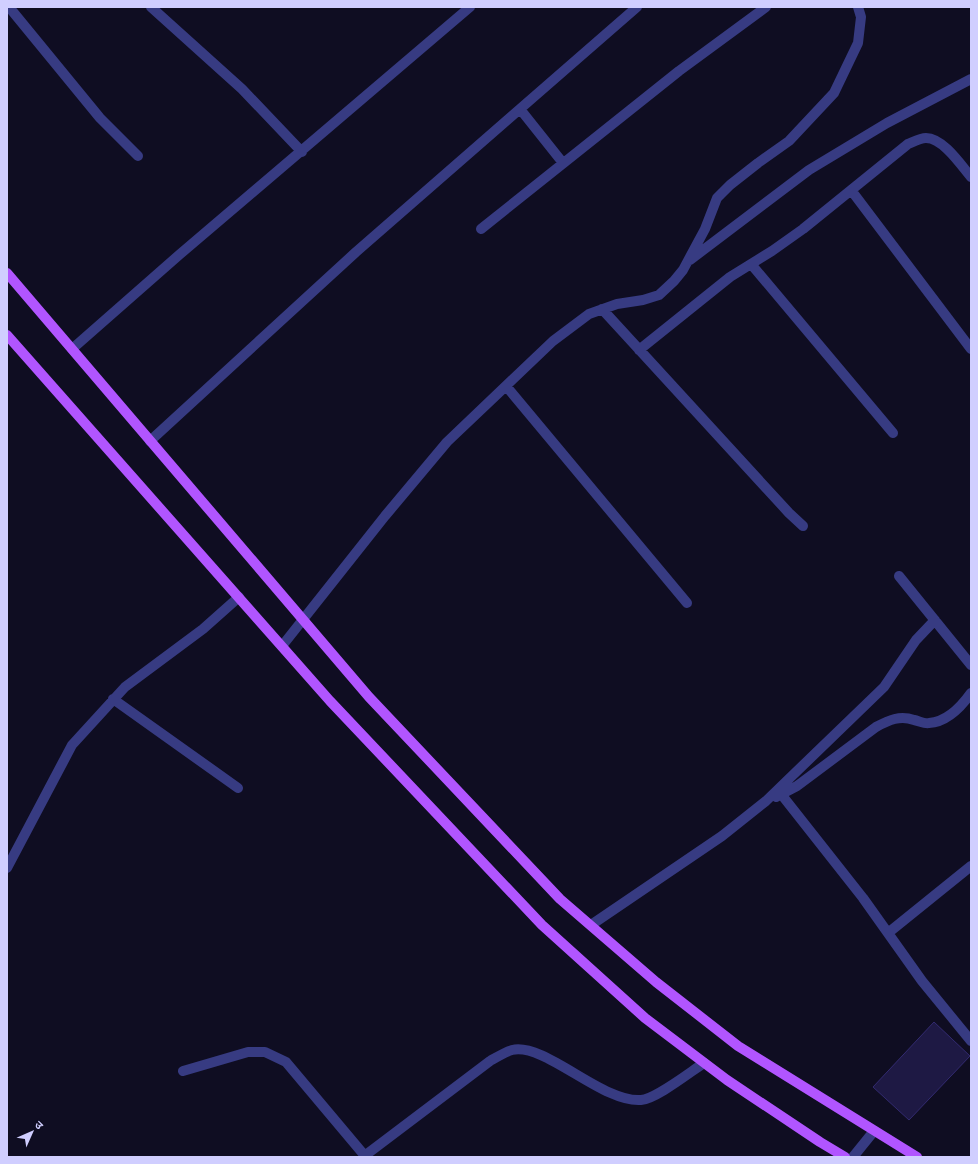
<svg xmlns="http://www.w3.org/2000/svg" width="978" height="1164" font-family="'Work Sans','Noto Sans Devanagari',sans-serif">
<rect width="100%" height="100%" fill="#0f0d22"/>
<!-- building -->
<path fill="#1e1944" stroke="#322a70" d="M 934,1022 L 970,1056 L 909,1120 L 873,1087 Z"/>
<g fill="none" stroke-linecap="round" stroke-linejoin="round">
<!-- minor -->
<path stroke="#373b82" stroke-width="10" d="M 9,7 L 100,118 L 138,156
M 151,7 L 242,89 L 302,152
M 520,109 L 563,163
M 851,190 L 971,349
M 481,229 L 679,71 L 766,7
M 690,260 L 809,170 L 887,123 L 971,79
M 751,264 L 893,433
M 602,309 L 789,513 L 803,526
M 72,349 L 179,255 L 470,7
M 639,350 L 730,277 L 772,251 L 803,229 L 908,144 C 913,142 920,138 926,138 C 943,138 961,165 971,177
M 506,386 L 687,603
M 150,441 L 356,252 L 637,7
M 899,576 L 971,665
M 282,646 L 385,516 L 447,442 L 553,341 L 589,314 L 617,304 L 643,300 L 659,295 L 674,281 L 683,270 L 705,229 L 717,198 L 730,185 L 758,163 L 789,141 L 834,93 L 858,43 L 861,17 L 858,7
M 113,699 L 238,788
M 781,794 L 863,898 L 922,981 L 971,1041
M 776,797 L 797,786 L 876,727 C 889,720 900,715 914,720 C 919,721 925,724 929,723 C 947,722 961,707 971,693
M 7,868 L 72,745 L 125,687 L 203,629 L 239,597
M 591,925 L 722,836 L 766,801 L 884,687 L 916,640 L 935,620
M 888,933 L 971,866
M 183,1071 L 248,1052 L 265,1052 L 286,1062 L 365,1156
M 363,1157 L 490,1061 C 497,1057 505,1052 512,1050 C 545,1042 602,1103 641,1100 C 656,1099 690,1072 704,1063
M 853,1157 L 874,1131"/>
<!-- primary -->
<path stroke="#b155ff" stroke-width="10" d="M 7,273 L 369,697 L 560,899 L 656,982 L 738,1046 L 917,1157
M 7,335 L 330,701 L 542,925 L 645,1018 L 727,1080 L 820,1142 L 845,1157"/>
</g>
<!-- border -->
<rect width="978" height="1164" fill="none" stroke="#d0ceff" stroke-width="16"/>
<!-- north arrow -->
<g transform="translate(32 1132) rotate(45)" stroke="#0f0d22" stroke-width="3" paint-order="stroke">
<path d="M0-3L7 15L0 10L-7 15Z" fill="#d0ceff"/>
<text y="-6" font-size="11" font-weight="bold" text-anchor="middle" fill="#d0ceff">उ</text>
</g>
</svg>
